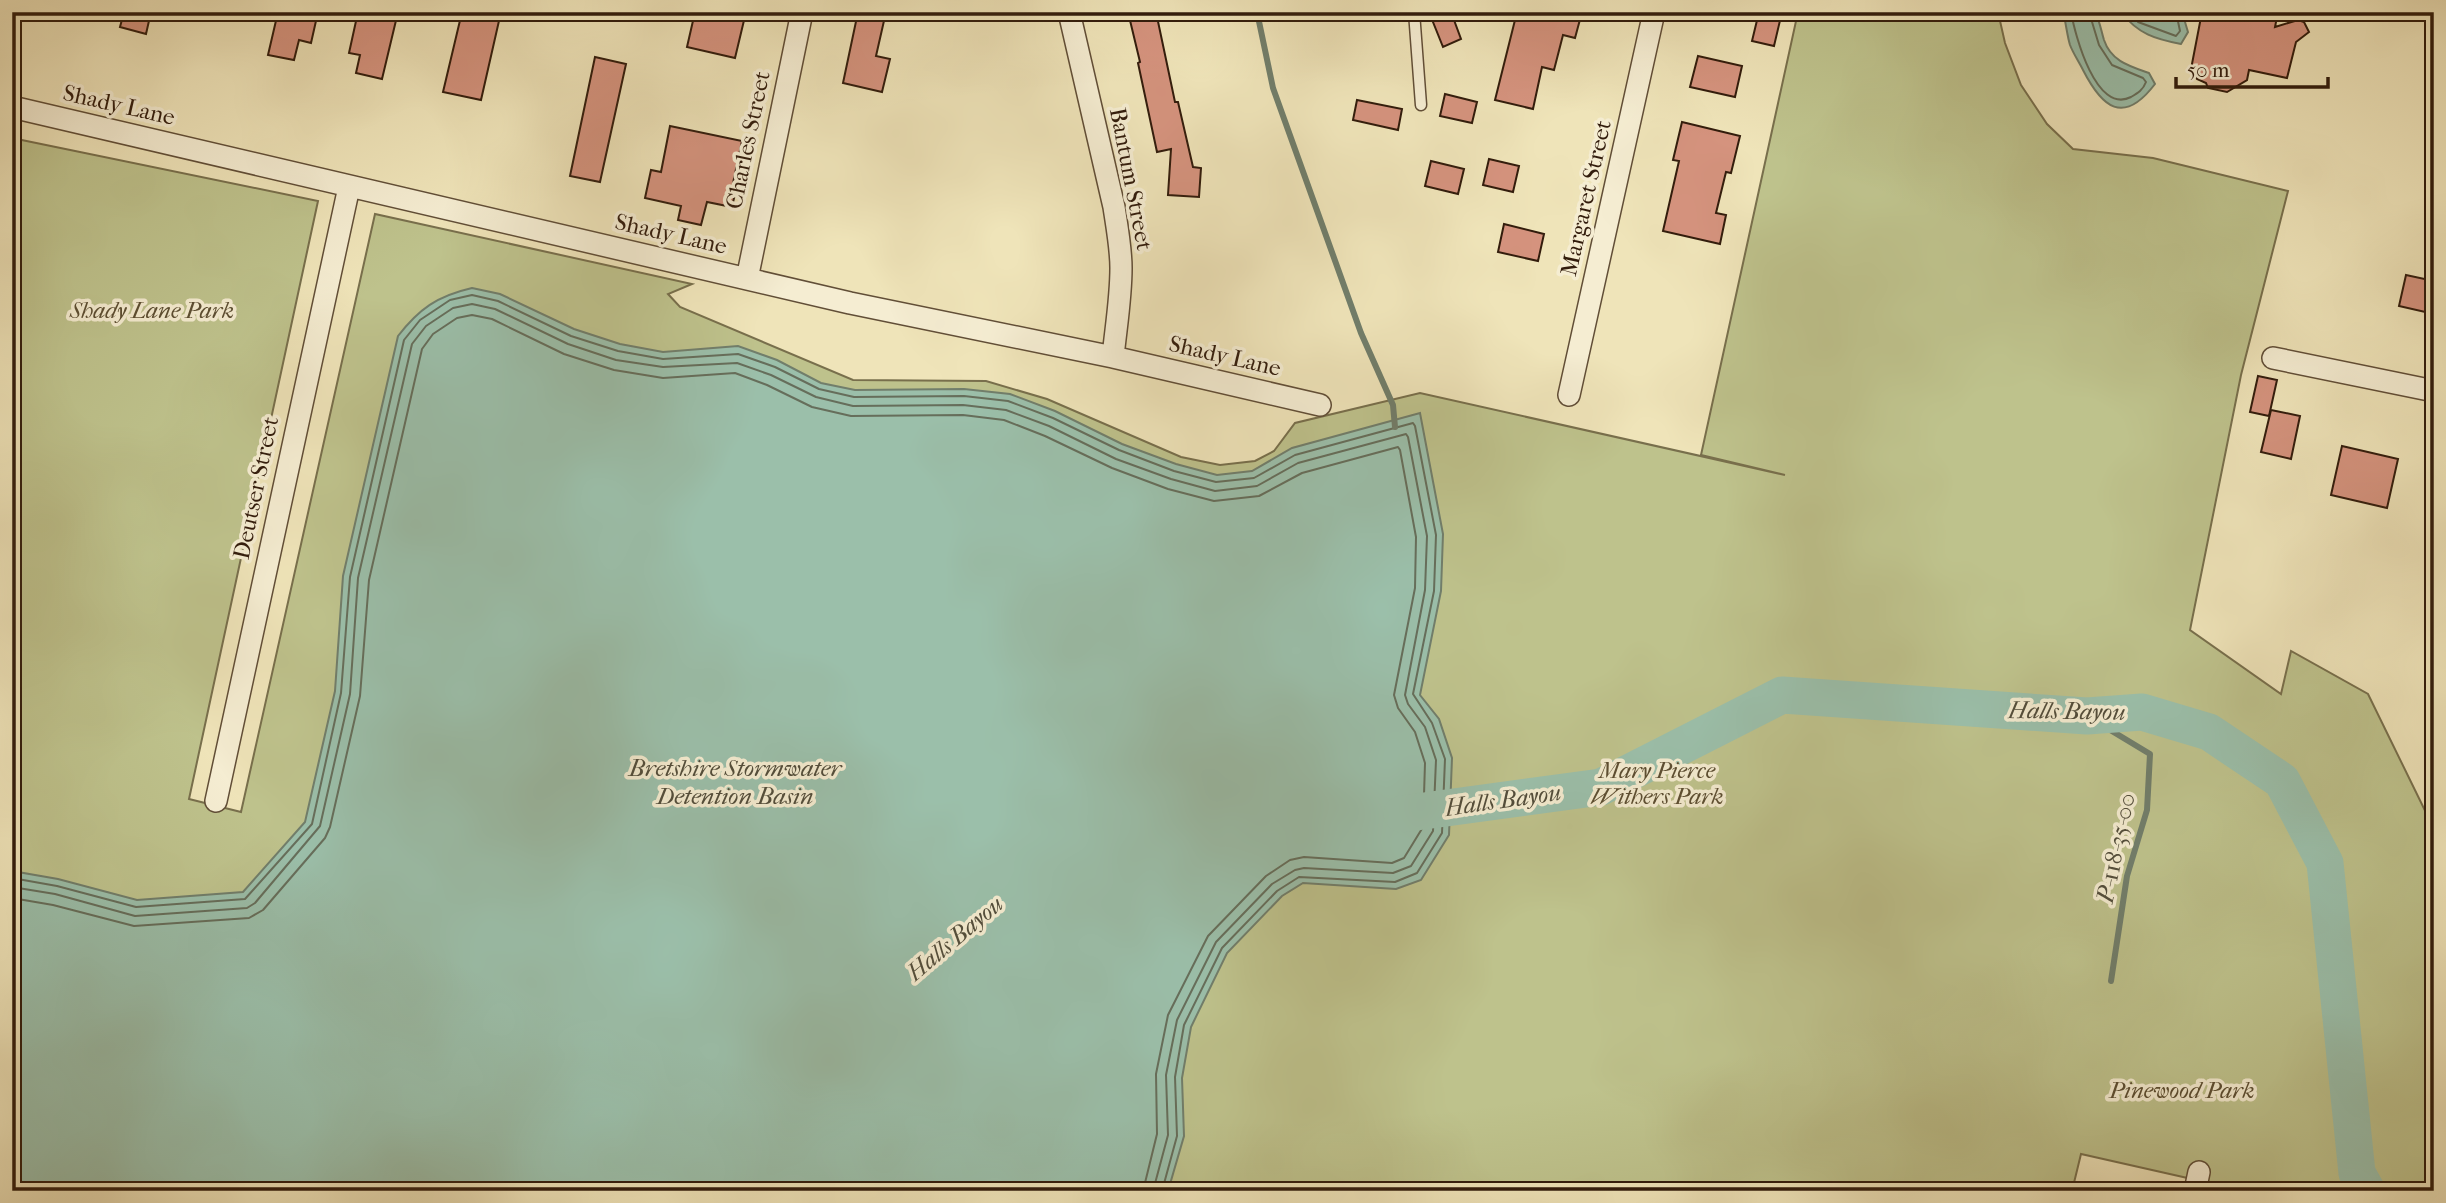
<svg xmlns="http://www.w3.org/2000/svg" width="2446" height="1203" font-family="'IM FELL French Canon',serif">
<rect width="100%" height="100%" fill="#efe4b9"/>
<filter id="stains"><feTurbulence type="fractalNoise" baseFrequency=".00286" numOctaves="4"/><feColorMatrix values="0 0 0 0 .2 0 0 0 0 .09 0 0 0 0 .02 0 0 0 .5 -.17"/></filter>
<radialGradient id="worn" r=".72"><stop offset=".6" stop-color="#630" stop-opacity="0"/><stop offset="1" stop-color="#630" stop-opacity=".3"/></radialGradient>
<!-- green -->
<path fill="#bec28c" stroke="#786f4c" stroke-width="2" d="M 1798,12 L 1998,12 L 2005,43 L 2021,85 L 2047,124 L 2073,149 L 2153,158 L 2288,191 L 2241,375 L 2190,630 L 2281,694 L 2291,651 L 2368,694 L 2434,829 L 2434,1191 L 2245,1191 L 2081,1154 L 2072,1191 L 12,1191 L 12,138 L 318,201 L 189,799 L 241,812 L 375,214 L 692,284 L 668,294 L 680,307 L 853,380 L 986,381 L 1047,399 L 1181,457 L 1220,465 L 1255,461 L 1274,451 L 1295,423 L 1420,393 L 1785,475 L 1701,455 Z"/>
<!-- water -->
<path fill="#9bbfaa" stroke="#717e6b" stroke-width="2" d="M 2063,12 L 2095,12 C 2100,22 2101,30 2104,40 C 2111,61 2129,66 2149,73 L 2155,84 C 2123,126 2102,107 2083,70 C 2079,62 2073,53 2070,45 C 2067,35 2066,23 2063,12 Z
M 2121,12 L 2182,12 L 2188,32 L 2181,44 C 2155,39 2138,34 2121,12 Z
M 472,288 L 500,294 L 574,329 L 620,344 L 663,352 L 738,346 L 777,360 L 821,383 L 855,390 L 964,389 L 1010,394 L 1055,411 L 1122,444 L 1176,464 L 1217,475 L 1252,471 L 1292,448 L 1420,413 L 1443,534 L 1441,591 L 1420,695 L 1439,719 L 1452,758 L 1449,835 L 1421,880 L 1396,889 L 1303,883 L 1282,896 L 1227,953 L 1191,1027 L 1182,1078 L 1184,1136 L 1168,1191 L 12,1191 L 12,871 L 58,879 L 137,900 L 243,892 L 305,822 L 335,691 L 343,576 L 398,336 C 419,309 437,296 472,288 Z"/>
<g fill="none" stroke-linecap="round" stroke-linejoin="round">
<!-- shore -->
<path stroke="#666e5b" stroke-width="2" d="M 2071,12 C 2075,35 2096,115 2131,97 C 2138,93 2143,90 2146,82 L 2143,78 L 2112,65 L 2099,45 L 2089,12
M 2130,12 L 2138,22 L 2176,36 L 2180,31 L 2176,12
M 12,878 L 57,886 L 136,907 L 245,899 L 312,824 L 341,693 L 350,577 L 404,340 L 420,320 L 450,300 L 472,295 L 498,301 L 571,336 L 618,351 L 663,359 L 738,354 L 775,367 L 819,389 L 854,397 L 964,396 L 1008,401 L 1053,418 L 1119,450 L 1174,471 L 1216,482 L 1254,478 L 1295,455 L 1413,423 L 1415,426 L 1436,535 L 1434,591 L 1413,694 L 1432,723 L 1445,759 L 1442,833 L 1417,873 L 1395,882 L 1299,877 L 1277,891 L 1222,948 L 1184,1025 L 1175,1077 L 1177,1136 L 1162,1191
M 12,887 L 55,894 L 135,916 L 247,908 L 255,903 L 320,826 L 350,694 L 358,578 L 412,344 L 426,326 L 453,308 L 472,304 L 495,309 L 568,344 L 616,360 L 663,367 L 737,363 L 771,375 L 816,397 L 853,406 L 963,405 L 1006,410 L 1049,426 L 1116,459 L 1171,479 L 1215,491 L 1257,486 L 1298,463 L 1406,434 L 1408,437 L 1427,536 L 1425,590 L 1405,695 L 1408,704 L 1425,727 L 1436,760 L 1433,831 L 1411,866 L 1393,873 L 1304,868 L 1295,870 L 1272,884 L 1216,942 L 1177,1020 L 1166,1075 L 1168,1135 L 1153,1191
M 12,898 L 53,905 L 134,926 L 249,918 L 263,910 L 325,838 L 330,827 L 360,696 L 369,580 L 422,349 L 433,334 L 457,318 L 472,315 L 492,319 L 564,354 L 614,370 L 663,378 L 735,373 L 767,385 L 812,407 L 851,416 L 963,415 L 1004,420 L 1045,436 L 1112,468 L 1168,489 L 1214,501 L 1259,496 L 1302,473 L 1398,447 L 1400,450 L 1416,537 L 1415,588 L 1394,695 L 1398,708 L 1415,732 L 1425,763 L 1423,827 L 1404,858 L 1392,863 L 1304,857 L 1290,860 L 1266,876 L 1208,936 L 1168,1015 L 1156,1074 L 1157,1134 L 1143,1191"/>
<!-- stream -->
<path stroke="#717e6b" stroke-width="6" d="M 1257,12 L 1273,88 L 1361,333 L 1393,405 L 1395,427
M 2087,716 L 2150,754 L 2147,810 L 2127,876 L 2111,981"/>
<!-- river -->
<path stroke="#9bbfaa" stroke-width="37" d="M 1402,814 L 1601,787 L 1782,695 L 2087,716 L 2142,712 L 2209,732 L 2282,781 L 2325,863 L 2357,1173 L 2367,1191"/>
</g>
<!-- building -->
<path fill="#d5937e" stroke="#321c0c" stroke-width="2" d="M 124,12 L 151,12 L 146,34 L 120,27 Z
M 278,12 L 318,12 L 311,43 L 299,40 L 294,60 L 268,55 Z
M 358,12 L 398,12 L 382,79 L 356,73 L 360,55 L 349,53 Z
M 462,12 L 501,12 L 481,100 L 443,92 Z
M 695,12 L 746,12 L 735,58 L 687,47 Z
M 858,12 L 886,12 L 876,56 L 890,59 L 882,92 L 843,83 Z
M 1128,12 L 1156,12 L 1175,102 L 1178,102 L 1193,167 L 1201,168 L 1199,197 L 1168,195 L 1171,149 L 1157,152 L 1138,63 L 1140,62 Z
M 1429,12 L 1451,12 L 1461,39 L 1443,47 Z
M 1517,12 L 1582,12 L 1575,38 L 1563,35 L 1554,70 L 1542,67 L 1533,109 L 1495,100 Z
M 1759,12 L 1782,12 L 1774,46 L 1752,41 Z
M 2202,12 L 2278,12 L 2275,27 L 2298,20 L 2304,22 L 2309,32 L 2296,42 L 2287,78 L 2249,70 L 2247,80 L 2227,92 L 2208,88 L 2206,83 L 2197,79 L 2191,69 Z
M 1698,56 L 1742,66 L 1735,97 L 1690,87 Z
M 595,57 L 626,64 L 600,182 L 570,176 Z
M 1445,94 L 1477,102 L 1472,123 L 1440,116 Z
M 1357,100 L 1402,109 L 1398,130 L 1353,120 Z
M 1682,122 L 1740,136 L 1731,173 L 1726,172 L 1716,213 L 1726,215 L 1720,244 L 1663,231 L 1679,161 L 1673,160 Z
M 670,126 L 742,141 L 732,188 L 736,189 L 732,207 L 707,202 L 701,225 L 678,220 L 681,206 L 645,198 L 651,170 L 661,172 Z
M 1489,159 L 1519,166 L 1513,192 L 1483,185 Z
M 1431,161 L 1464,169 L 1458,194 L 1425,186 Z
M 1504,224 L 1544,234 L 1538,261 L 1498,252 Z
M 2406,275 L 2434,281 L 2434,314 L 2399,306 Z
M 2258,376 L 2277,380 L 2269,416 L 2250,412 Z
M 2271,410 L 2300,416 L 2291,459 L 2261,452 Z
M 2342,446 L 2398,459 L 2387,508 L 2331,495 Z"/>
<g fill="none" stroke-linecap="round" stroke-linejoin="round">
<defs>
<path id="lane" d="M 1414,12 L 1421,105"/>
<path id="street" d="M 1069,12 L 1114,207 C 1117,227 1121,248 1121,268 C 1121,298 1116,327 1113,357
M 12,107 L 850,303 L 1113,357 L 1320,405
M 747,279 L 802,12
M 2273,358 L 2434,391
M 1569,395 L 1654,12
M 216,801 L 349,187
M 2195,1191 L 2199,1172"/>
</defs>
<!-- lane casing -->
<use href="#lane" stroke="#614e37" stroke-width="13"/>
<!-- street casing -->
<use href="#street" stroke="#614e37" stroke-width="24"/>
<!-- lane -->
<use href="#lane" stroke="#f5edd2" stroke-width="10"/>
<!-- street -->
<use href="#street" stroke="#f5edd2" stroke-width="21"/>
</g>
<g text-anchor="middle" dominant-baseline="central" stroke-width="7" stroke-linejoin="round" paint-order="stroke">
<!-- street labels -->
<g font-size="23" fill="#321c0c" stroke="#f5edd2">
<text transform="translate(119 105) rotate(13)">Shady Lane</text>
<text transform="translate(748 140) rotate(-78)">Charles Street</text>
<text transform="translate(1131 179) rotate(79)">Bantum Street</text>
<text transform="translate(1586 198) rotate(-77)">Margaret Street</text>
<text transform="translate(671 234) rotate(13)">Shady Lane</text>
<text transform="translate(1225 356) rotate(13)">Shady Lane</text>
<text transform="translate(256 488) rotate(-78)">Deutser Street</text>
</g>
<!-- park labels -->
<g font-size="23" font-style="italic" fill="#5c4e32" stroke="#f5edd2">
<text x="152" y="310">Shady Lane Park</text>
<text x="1657" y="770">Mary Pierce<tspan x="1657" dy="26">Withers Park</tspan></text>
<text x="2182" y="1090">Pinewood Park</text>
</g>
<!-- water labels -->
<g font-size="24" font-style="italic" fill="#524d3b" stroke="#f5edd2">
<text transform="translate(2067 711) rotate(1)">Halls Bayou</text>
<text x="735" y="768">Bretshire Stormwater<tspan x="735" dy="28">Detention Basin</tspan></text>
<text transform="translate(1503 800) rotate(-8)">Halls Bayou</text>
<text transform="translate(2116 848) rotate(-78)">P-118-35-00</text>
<text transform="translate(955 938) rotate(-40)">Halls Bayou</text>
</g>
</g>
<!-- margin -->
<rect width="2446" height="1203" fill="none" stroke="#efe4b9" stroke-width="42"/>
<rect x="14" y="14" width="2418" height="1175" fill="none" stroke="#321c0c" stroke-width="3.5"/>
<rect x="21" y="21" width="2404" height="1161" fill="none" stroke="#321c0c" stroke-width="2"/>
<!-- scale -->
<path d="M2176 77v10h152v-10" fill="none" stroke="#321c0c" stroke-width="3.5"/>
<text x="2187" y="77" font-size="21" fill="#321c0c" stroke="#f5edd2" stroke-width="5" paint-order="stroke">50 m</text>
<rect width="100%" height="100%" filter="url(#stains)"/>
<rect width="100%" height="100%" fill="url(#worn)"/>
</svg>
